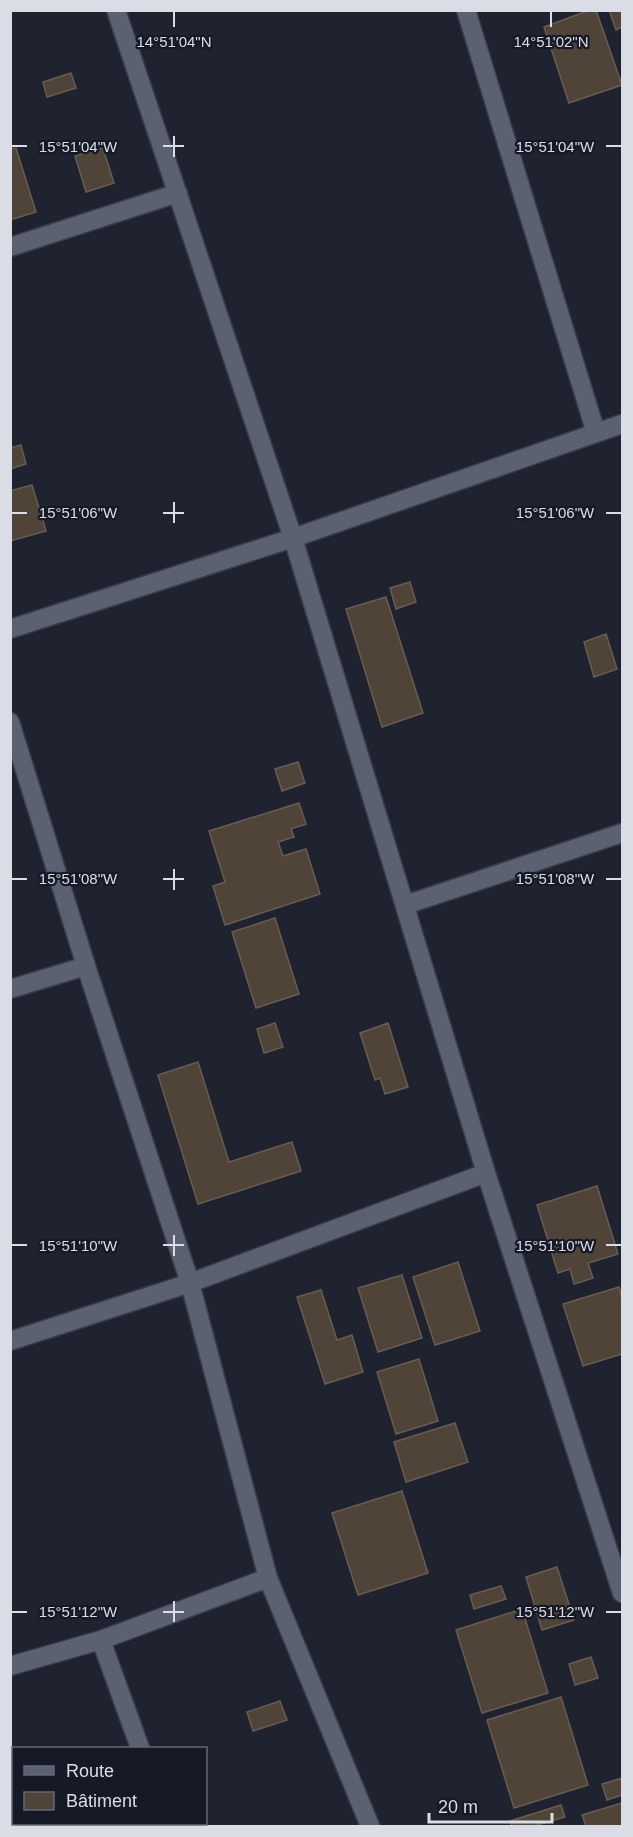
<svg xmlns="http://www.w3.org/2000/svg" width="633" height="1837" font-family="Arial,sans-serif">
<rect width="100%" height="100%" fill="#1f2330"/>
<!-- building -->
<path fill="#4f4437" stroke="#695c50" stroke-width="1.5" d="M 590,10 L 596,10 L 622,85 L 569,103 L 544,27 Z
M 609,10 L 622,10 L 622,27 L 616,30 Z
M 71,73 L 76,88 L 47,97 L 43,82 Z
M 16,148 L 36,212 L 10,220 L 10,149 Z
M 103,148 L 114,183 L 86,192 L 75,156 Z
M 21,445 L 26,464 L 10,469 L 10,448 Z
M 32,485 L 46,531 L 10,541 L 10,491 Z
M 410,582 L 416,602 L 396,609 L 390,588 Z
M 386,597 L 423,713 L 382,727 L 346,609 Z
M 606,634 L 617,669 L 594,677 L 584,642 Z
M 298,762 L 305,783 L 282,791 L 275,769 Z
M 299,803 L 306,824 L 291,829 L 294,837 L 278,842 L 283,856 L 306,849 L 320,894 L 225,925 L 213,886 L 225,882 L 209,831 Z
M 275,918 L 299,994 L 256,1008 L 232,932 Z
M 275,1023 L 283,1047 L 264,1053 L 257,1029 Z
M 388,1023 L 408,1087 L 385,1094 L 380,1078 L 375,1080 L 360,1033 Z
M 198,1062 L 229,1162 L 292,1142 L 301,1171 L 198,1204 L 158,1075 Z
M 597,1186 L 618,1254 L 588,1263 L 593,1278 L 574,1284 L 570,1269 L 558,1273 L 537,1205 Z
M 458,1262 L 480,1331 L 435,1345 L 413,1277 Z
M 402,1275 L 422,1338 L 378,1352 L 358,1288 Z
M 619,1287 L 622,1298 L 622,1354 L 583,1366 L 563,1304 Z
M 321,1290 L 337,1340 L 352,1335 L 363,1372 L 325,1384 L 297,1297 Z
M 419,1359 L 438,1421 L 396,1434 L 377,1372 Z
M 455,1423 L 468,1462 L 406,1482 L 394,1442 Z
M 402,1491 L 428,1573 L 358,1595 L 332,1513 Z
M 557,1567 L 574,1620 L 542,1630 L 526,1577 Z
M 501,1586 L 506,1599 L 474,1609 L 470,1595 Z
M 522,1609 L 548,1693 L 482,1713 L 456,1630 Z
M 591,1657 L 598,1678 L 575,1685 L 569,1664 Z
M 561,1697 L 588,1785 L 514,1808 L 487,1720 Z
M 280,1701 L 287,1720 L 253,1731 L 247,1712 Z
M 622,1778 L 622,1795 L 607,1800 L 602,1784 Z
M 622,1803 L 622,1826 L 586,1826 L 582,1815 Z
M 561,1805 L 565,1817 L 534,1826 L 512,1826 L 510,1821 Z"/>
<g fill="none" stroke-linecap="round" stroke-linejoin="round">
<defs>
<path id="street" d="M 116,10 L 293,538 L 486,1173 L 622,1593
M 466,10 L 596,433
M 10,247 L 178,193
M 10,629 L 293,538 L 622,424
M 10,722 L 86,966 L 190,1283 L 268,1578 L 370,1826
M 405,905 L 622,833
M 10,989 L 86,966
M 10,1341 L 190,1283 L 486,1173
M 101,1640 L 140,1748
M 10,1666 L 101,1640 L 268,1578
M 167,1824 L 168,1826"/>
</defs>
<!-- street casing -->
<use href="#street" stroke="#3b3e49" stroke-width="21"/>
<!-- street -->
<use href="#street" stroke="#5b6170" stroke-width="18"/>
</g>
<!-- ticks -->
<path fill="none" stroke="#dadde6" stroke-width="2" d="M 174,12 L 174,27M 551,12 L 551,27M 174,136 L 174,157M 12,146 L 27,146M 163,146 L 184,146M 606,146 L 621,146M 174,502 L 174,523M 12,513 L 27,513M 163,513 L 184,513M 606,513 L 621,513M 174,869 L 174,890M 12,879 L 27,879M 163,879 L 184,879M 606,879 L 621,879M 174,1235 L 174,1256M 12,1245 L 27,1245M 163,1245 L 184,1245M 606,1245 L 621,1245M 174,1601 L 174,1622M 12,1612 L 27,1612M 163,1612 L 184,1612M 606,1612 L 621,1612"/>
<g font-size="15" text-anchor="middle" fill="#dadde6" stroke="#161a26" stroke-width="4.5" stroke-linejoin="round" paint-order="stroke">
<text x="174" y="47">14°51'04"N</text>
<text x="551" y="47">14°51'02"N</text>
<text x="555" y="152">15°51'04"W</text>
<text x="78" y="152">15°51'04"W</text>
<text x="555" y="518">15°51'06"W</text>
<text x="78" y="518">15°51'06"W</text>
<text x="555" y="884">15°51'08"W</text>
<text x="78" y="884">15°51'08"W</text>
<text x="555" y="1251">15°51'10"W</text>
<text x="78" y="1251">15°51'10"W</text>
<text x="555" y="1617">15°51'12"W</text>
<text x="78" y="1617">15°51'12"W</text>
</g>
<!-- border -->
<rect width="633" height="1837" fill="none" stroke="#dadde6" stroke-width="24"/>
<!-- legend -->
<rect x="12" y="1747" width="195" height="78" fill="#161a26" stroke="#646873" stroke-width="1.5"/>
<rect x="24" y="1766" width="30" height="9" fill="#5b6170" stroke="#646873" stroke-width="1.5"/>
<text x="66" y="1777" font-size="18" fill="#dadde6">Route</text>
<rect x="24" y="1792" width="30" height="18" fill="#4f4437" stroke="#646873" stroke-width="1.5"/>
<text x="66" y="1807" font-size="18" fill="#dadde6">Bâtiment</text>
<!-- scale -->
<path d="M429 1813v9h123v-9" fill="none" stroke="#dadde6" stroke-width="3"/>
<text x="438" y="1813" font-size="18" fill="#dadde6" stroke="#161a26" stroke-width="4.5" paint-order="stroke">20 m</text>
</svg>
